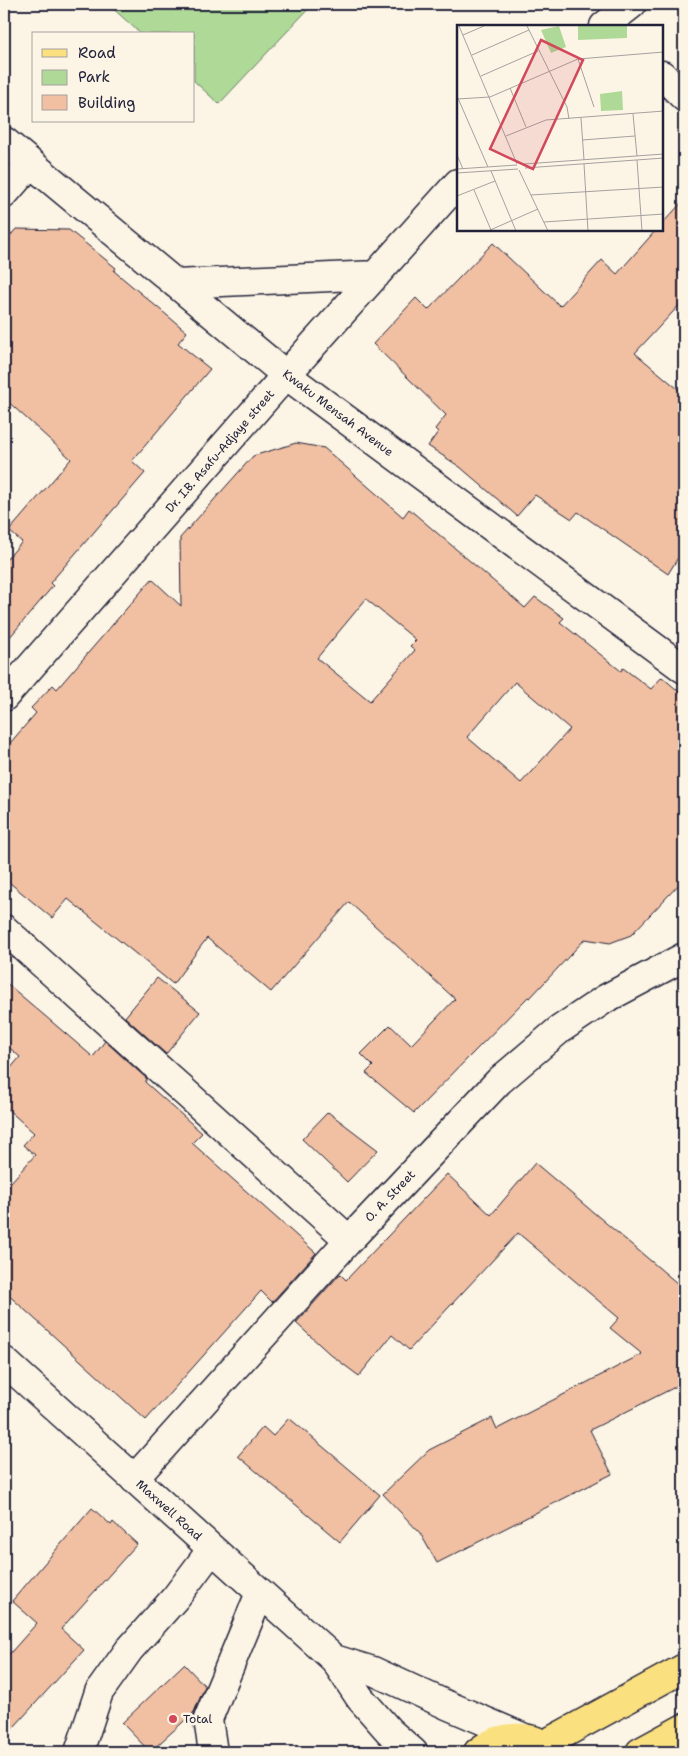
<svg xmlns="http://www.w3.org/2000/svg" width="688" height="1756" font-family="'Shantell Sans',sans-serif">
<rect width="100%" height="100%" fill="#fcf5e5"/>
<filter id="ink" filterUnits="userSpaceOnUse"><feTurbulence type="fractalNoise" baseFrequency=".02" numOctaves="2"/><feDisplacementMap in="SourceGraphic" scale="10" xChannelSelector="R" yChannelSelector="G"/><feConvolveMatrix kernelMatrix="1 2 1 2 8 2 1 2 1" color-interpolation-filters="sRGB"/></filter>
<g filter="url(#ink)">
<!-- green -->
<path fill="#aed997" stroke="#687e69" d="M 108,4 L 313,4 L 219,104 L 194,81 L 194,34 L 141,34 Z"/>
<!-- building -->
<path fill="#f1bfa2" stroke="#22223b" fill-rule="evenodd" d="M 684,200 L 684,300 L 635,353 L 684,394 L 684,548 L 668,574 L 578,512 L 572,519 L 535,495 L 517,516 L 460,467 L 428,446 L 438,432 L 435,429 L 446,415 L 373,344 L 416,298 L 428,310 L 493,243 L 560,306 L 602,260 L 617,274 L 656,230 L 662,230 L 662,224 Z
M 16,229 L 69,230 L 116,268 L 114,271 L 187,332 L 178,343 L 210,369 L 132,461 L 145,473 L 50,583 L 53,586 L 4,644 L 4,562 L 22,542 L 9,531 L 71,459 L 4,398 L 4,243 Z
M 296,443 L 324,448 L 403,517 L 409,509 L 525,608 L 535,597 L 564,618 L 560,622 L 621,671 L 623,668 L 651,689 L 662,677 L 684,696 L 684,879 L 631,935 L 610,943 L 585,939 L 530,998 L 528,997 L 414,1113 L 366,1073 L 373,1066 L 361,1054 L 390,1025 L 411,1045 L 455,999 L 349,902 L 271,992 L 207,938 L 173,984 L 68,899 L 52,918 L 4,878 L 4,750 L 36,713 L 31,708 L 53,685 L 57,689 L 152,579 L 181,606 L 180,538 L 253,456 ZM 366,599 L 416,640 L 410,646 L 415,650 L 370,701 L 317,658 ZM 515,682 L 570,729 L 521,783 L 467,737 Z
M 157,978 L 200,1012 L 166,1054 L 125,1017 Z
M 4,981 L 93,1057 L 105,1041 L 147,1079 L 145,1082 L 202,1133 L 192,1143 L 316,1253 L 272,1302 L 261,1291 L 146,1420 L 4,1291 L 4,1190 L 35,1155 L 23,1145 L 34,1133 L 4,1106 L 4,1076 L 20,1057 L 4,1043 Z
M 328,1112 L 378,1150 L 347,1182 L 302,1139 Z
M 535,1163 L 684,1289 L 684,1390 L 679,1385 L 590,1430 L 612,1474 L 437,1563 L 420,1533 L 383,1494 L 429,1450 L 492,1418 L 497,1429 L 642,1354 L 610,1328 L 619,1318 L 518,1233 L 409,1350 L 392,1335 L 359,1376 L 331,1355 L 296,1323 L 340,1274 L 346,1280 L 447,1174 L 491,1215 Z
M 289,1418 L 380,1495 L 340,1542 L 238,1456 L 263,1427 L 273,1436 Z
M 92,1508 L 111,1525 L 113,1522 L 137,1544 L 61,1629 L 84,1650 L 4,1738 L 4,1660 L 37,1623 L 12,1601 Z
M 184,1664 L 205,1686 L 194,1712 L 150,1752 L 122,1723 Z"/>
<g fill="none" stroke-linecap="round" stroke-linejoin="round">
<defs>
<path id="minor" d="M 604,26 L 632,4
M 662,75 L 684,97
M 4,141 L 286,375 L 684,669
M 4,194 L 30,164
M 176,284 L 376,275
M 4,697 L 286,375 L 458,183
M 4,929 L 349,1240
M 4,1361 L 334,1659 L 360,1698 L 389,1731 L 413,1752
M 134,1479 L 349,1240 L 499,1081 L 559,1030 L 605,999 L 684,957
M 334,1659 L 373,1671 L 447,1705 L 522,1737
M 79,1752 L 99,1692 L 129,1650 L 176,1597 L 212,1549
M 213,1752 L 208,1719 L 260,1593"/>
<path id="major" d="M 545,1744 L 684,1668
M 478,1752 C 500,1734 533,1732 553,1752
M 640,1752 L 684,1728"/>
</defs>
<!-- minor casing -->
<use href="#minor" stroke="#22223b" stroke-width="31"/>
<!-- major casing -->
<use href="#major" stroke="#22223b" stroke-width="31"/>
<!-- minor -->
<use href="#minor" stroke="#fcf5e5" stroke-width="28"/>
<!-- major -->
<use href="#major" stroke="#fbe080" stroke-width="28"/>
</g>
</g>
<!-- markers -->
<circle fill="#d1495b" stroke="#fcf5e5" stroke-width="2" cx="173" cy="1719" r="5"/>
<g text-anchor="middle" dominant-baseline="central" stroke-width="5" stroke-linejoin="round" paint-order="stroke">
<!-- street labels -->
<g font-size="12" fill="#22223b" stroke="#fcf5e5">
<text transform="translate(338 413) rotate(37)">Kwaku Mensah Avenue</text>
<text transform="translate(220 451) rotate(-49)">Dr. I.B. Asafu-Adjaye street</text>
<text transform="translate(390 1196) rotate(-46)">O. A. Street</text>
<text transform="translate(169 1510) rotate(42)">Maxwell Road</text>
</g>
<!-- poi labels -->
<g font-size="12" fill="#22223b" stroke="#fcf5e5" text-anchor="start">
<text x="183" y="1719">Total</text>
</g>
</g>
<!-- overview -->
<g transform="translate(457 25)">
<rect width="206" height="206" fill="#fcf5e5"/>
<path d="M 102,1 L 109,22 L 94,28 L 84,5 ZM 121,1 L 170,1 L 170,13 L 121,15 ZM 165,66 L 166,85 L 144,86 L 143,69 Z" fill="#aed997"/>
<path fill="none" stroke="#a5a1a1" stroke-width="1" d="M 2,1 L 60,139M 70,1 L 110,82 L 112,94M 6,10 L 27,1M 15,30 L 72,5M 121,34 L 137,82M 24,51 L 81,26M 53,63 L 69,102M 0,71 L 31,142M 0,74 L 33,72 L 121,34 L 207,27M 176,89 L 180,131M 124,93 L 127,135M 49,111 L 89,95 L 207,86M 125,115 L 178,111M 0,130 L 6,144M 180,135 L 185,206M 67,139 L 207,129M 127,139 L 131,206M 68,143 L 207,133M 0,144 L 60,140M 62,145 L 91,206M 34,146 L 59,206M 0,148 L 61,144M 17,165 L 34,205M 74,170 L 207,162M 0,171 L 38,156M 87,197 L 207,189M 31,206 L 81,184"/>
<path fill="#d1495b" fill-opacity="0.15" stroke="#d1495b" stroke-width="2.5" d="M 84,15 L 126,35 L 76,144 L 33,124 Z"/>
<rect width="206" height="206" fill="none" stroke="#22223b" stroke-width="2.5"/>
</g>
<!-- margin -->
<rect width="688" height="1756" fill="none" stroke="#fcf5e5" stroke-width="20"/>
<rect x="10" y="10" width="668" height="1736" fill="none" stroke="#22223b" stroke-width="2" filter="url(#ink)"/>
<!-- legend -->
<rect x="32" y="32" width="162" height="90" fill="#fcf5e5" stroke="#a5a1a1"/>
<rect x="42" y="49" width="25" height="8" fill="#fbe080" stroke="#a5a1a1"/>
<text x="78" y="58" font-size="15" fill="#22223b">Road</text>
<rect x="42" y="70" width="25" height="15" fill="#aed997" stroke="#a5a1a1"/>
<text x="78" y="82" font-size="15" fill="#22223b">Park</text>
<rect x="42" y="95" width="25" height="15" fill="#f1bfa2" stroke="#a5a1a1"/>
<text x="78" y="108" font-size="15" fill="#22223b">Building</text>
</svg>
